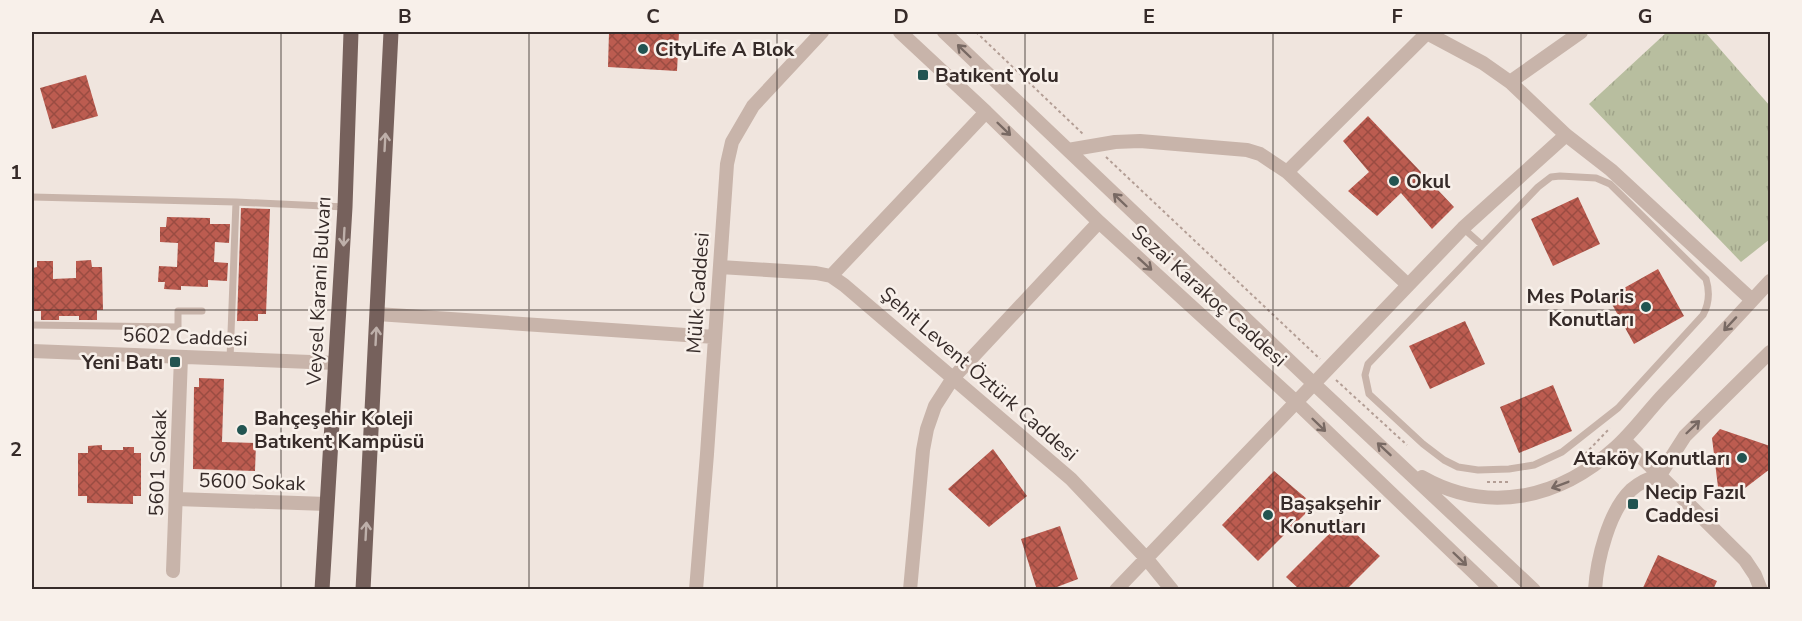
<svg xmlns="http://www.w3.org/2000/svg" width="1802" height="621" font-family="'Nunito Sans',sans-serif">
<defs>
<pattern id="park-tufts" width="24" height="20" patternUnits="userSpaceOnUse" patternTransform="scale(1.5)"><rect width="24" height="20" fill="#b8be9f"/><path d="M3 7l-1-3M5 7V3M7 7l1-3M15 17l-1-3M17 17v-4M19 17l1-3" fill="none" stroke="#9fa389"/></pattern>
<pattern id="building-cross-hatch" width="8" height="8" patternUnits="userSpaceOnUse" patternTransform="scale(1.5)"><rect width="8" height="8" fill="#bc5c50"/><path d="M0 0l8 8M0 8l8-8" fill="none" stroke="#9a4c42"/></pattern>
</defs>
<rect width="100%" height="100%" fill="#f0e5de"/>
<!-- park -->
<path fill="url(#park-tufts)" d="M 1667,32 L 1705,32 L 1770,106 L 1770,239 L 1741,262 L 1589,104 Z"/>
<!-- building -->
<path fill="url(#building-cross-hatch)" d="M 609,32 L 679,32 L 677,71 L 608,67 Z
M 86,75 L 98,116 L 52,129 L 40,88 Z
M 1368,116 L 1454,207 L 1432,229 L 1401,193 L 1377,216 L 1348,191 L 1369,172 L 1343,141 Z
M 1578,197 L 1600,244 L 1553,266 L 1531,219 Z
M 241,208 L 270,209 L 266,314 L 258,314 L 258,321 L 237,321 Z
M 167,217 L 210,218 L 210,224 L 230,224 L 229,243 L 215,242 L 214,262 L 228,263 L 227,281 L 208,280 L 208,287 L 181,286 L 181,290 L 164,289 L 165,282 L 158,282 L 159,266 L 177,267 L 178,243 L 160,242 L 160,227 L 166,227 Z
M 91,260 L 92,267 L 102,267 L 103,310 L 97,310 L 97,320 L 79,320 L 79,316 L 59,316 L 59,320 L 41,320 L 41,311 L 34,311 L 33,268 L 37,267 L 37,261 L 53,261 L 53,279 L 76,278 L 76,261 Z
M 1658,269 L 1684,316 L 1634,344 L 1608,297 Z
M 1465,321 L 1485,364 L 1430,389 L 1409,346 Z
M 199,378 L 224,379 L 222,442 L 256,443 L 255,471 L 193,469 L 194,387 L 199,387 Z
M 1553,385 L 1572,431 L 1519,453 L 1500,407 Z
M 1720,429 L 1770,446 L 1770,469 L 1736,495 L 1718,487 L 1712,438 Z
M 102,445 L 102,450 L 123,450 L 123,447 L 134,447 L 134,453 L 141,453 L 141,496 L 133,496 L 133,504 L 87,503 L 87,496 L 78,496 L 78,453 L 88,453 L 88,446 Z
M 993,449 L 1027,496 L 989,527 L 948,489 Z
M 1274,471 L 1314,505 L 1258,561 L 1222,525 Z
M 1342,521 L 1380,556 L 1346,590 L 1300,590 L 1286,577 Z
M 1060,526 L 1078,579 L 1049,590 L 1037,590 L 1021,539 Z
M 1658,555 L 1717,581 L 1713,590 L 1642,590 Z"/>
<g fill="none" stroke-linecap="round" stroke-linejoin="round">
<!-- path -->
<path stroke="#b39e95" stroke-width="2" stroke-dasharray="3 3" stroke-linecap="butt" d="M 976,32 L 1083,134
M 1106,157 L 1320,359
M 1336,380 L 1407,445
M 1585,454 L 1610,428
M 1487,482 L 1508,482"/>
<!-- service -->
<path stroke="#c8b4aa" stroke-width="7" d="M 1560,176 L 1596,178 L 1610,184 L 1706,279 C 1710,292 1709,304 1703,315 L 1618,408 L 1562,452 L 1534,465 L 1509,469 L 1478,470 L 1458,467 L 1444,460 L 1423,444 L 1369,394 L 1365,375 L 1368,364 L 1538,187 L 1551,177 Z
M 32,197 L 236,202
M 1463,228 L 1482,245
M 32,325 L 178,327 L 178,311 L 202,311
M 230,359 L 236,202 L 345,207"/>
<!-- minor -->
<path stroke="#c8b4aa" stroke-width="14" d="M 900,32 L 986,112 L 1099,222 L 1296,402 L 1492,590
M 944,32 L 1313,383 L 1534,590
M 1425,32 L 1483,63 L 1510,82 L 1566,135 L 1611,170 L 1752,300
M 1510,82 L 1581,32
M 1068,150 L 1115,142 L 1140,141 L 1247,150 L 1260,154 L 1287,172 L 1408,285
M 1287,172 L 1427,33
M 720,267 L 816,273 L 831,276 L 844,285 L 1071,479 L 1146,558 L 1172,590
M 831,276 L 986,112
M 377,314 L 715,337
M 32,351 L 336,363
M 1624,440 L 1745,560 L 1755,575 L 1761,590
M 1422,477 C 1489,515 1560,498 1615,448 C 1633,432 1647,412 1664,394 C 1700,357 1735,319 1770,281
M 176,499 L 327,504
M 173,571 L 181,357
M 696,590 L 707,454 L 727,164 L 732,142 L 753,106 L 822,32
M 910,590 L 923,450 L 927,429 L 935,406 L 953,378 L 1099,222
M 1116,590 L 1463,228 L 1566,135
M 1595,590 C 1597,559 1609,511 1631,490 C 1640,482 1649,478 1660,475 L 1685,436 L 1770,352"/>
<!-- primary -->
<path stroke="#76615c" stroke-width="15" d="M 322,590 L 345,207 L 351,32
M 363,590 L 391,32"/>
</g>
<!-- one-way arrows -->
<defs><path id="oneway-shaft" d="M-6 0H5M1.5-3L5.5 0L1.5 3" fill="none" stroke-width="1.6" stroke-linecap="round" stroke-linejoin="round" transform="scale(1.5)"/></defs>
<g stroke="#786963">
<use href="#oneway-shaft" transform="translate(964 51) rotate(-136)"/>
<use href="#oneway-shaft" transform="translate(1004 129) rotate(44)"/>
<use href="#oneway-shaft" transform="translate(1120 200) rotate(-136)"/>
<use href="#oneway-shaft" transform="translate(1145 264) rotate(42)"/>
<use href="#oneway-shaft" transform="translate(1730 324) rotate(133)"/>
<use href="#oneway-shaft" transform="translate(1319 425) rotate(44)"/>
<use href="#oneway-shaft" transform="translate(1693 427) rotate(-44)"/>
<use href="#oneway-shaft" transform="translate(1384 449) rotate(-137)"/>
<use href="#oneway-shaft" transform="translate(1560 485) rotate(159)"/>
<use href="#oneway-shaft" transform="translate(1460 559) rotate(44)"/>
</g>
<g stroke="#beb0aa">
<use href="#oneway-shaft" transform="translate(385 142) rotate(-87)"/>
<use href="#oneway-shaft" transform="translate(344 237) rotate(93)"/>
<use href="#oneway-shaft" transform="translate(376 336) rotate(-87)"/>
<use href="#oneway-shaft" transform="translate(366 531) rotate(-87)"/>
</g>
<!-- grid -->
<path fill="none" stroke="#362b29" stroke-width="1.5" stroke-opacity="0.55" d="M 281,32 L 281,590M 529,32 L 529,590M 777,32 L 777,590M 1025,32 L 1025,590M 1273,32 L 1273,590M 1521,32 L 1521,590M 32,310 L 1770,310"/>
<!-- markers -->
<g fill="#225451" stroke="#f8f0ea" stroke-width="2">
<circle cx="643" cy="49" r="6"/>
<rect x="917" y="69" width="12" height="12" rx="3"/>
<circle cx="1394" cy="181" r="6"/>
<circle cx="1646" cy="307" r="6"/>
<rect x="169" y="356" width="12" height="12" rx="3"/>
<circle cx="242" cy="430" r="6"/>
<circle cx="1742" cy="458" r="6"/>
<rect x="1627" y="498" width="12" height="12" rx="3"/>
<circle cx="1268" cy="515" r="6"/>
</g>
<g text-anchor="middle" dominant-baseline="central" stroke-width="5" stroke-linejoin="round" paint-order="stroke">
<!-- poi labels -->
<g font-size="20" font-weight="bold" fill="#362b29" stroke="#f8f0ea" text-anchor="start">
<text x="655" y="49">CityLife A Blok</text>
<text x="935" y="75">Batıkent Yolu</text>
<text x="1406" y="181">Okul</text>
<text x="1634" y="296" text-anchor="end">Mes Polaris<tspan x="1634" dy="23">Konutları</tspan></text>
<text x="163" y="362" text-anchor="end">Yeni Batı</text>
<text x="254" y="418">Bahçeşehir Koleji<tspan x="254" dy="23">Batıkent Kampüsü</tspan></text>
<text x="1730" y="458" text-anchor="end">Ataköy Konutları</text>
<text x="1645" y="492">Necip Fazıl<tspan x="1645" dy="23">Caddesi</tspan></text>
<text x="1280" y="503">Başakşehir<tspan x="1280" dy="23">Konutları</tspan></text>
</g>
<!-- street labels -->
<g font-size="20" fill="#362b29" stroke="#f8f0ea">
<text transform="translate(319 291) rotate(-87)">Veysel Karani Bulvarı</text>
<text transform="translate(698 293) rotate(-86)">Mülk Caddesi</text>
<text transform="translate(1209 296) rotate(42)">Sezai Karakoç Caddesi</text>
<text transform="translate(185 337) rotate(2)">5602 Caddesi</text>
<text transform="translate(979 374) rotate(41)">Şehit Levent Öztürk Caddesi</text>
<text transform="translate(158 463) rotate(-88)">5601 Sokak</text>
<text transform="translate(252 482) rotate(2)">5600 Sokak</text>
</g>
</g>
<!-- border -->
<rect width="1802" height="621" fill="none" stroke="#f8f0ea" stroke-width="66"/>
<rect x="33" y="33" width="1736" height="555" fill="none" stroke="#362b29" stroke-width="2"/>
<g font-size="20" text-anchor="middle" font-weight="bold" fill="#362b29">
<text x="157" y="23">A</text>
<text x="405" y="23">B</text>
<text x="653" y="23">C</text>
<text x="901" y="23">D</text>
<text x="1149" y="23">E</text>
<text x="1397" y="23">F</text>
<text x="1645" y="23">G</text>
<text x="16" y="179">1</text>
<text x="16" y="456">2</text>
</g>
</svg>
